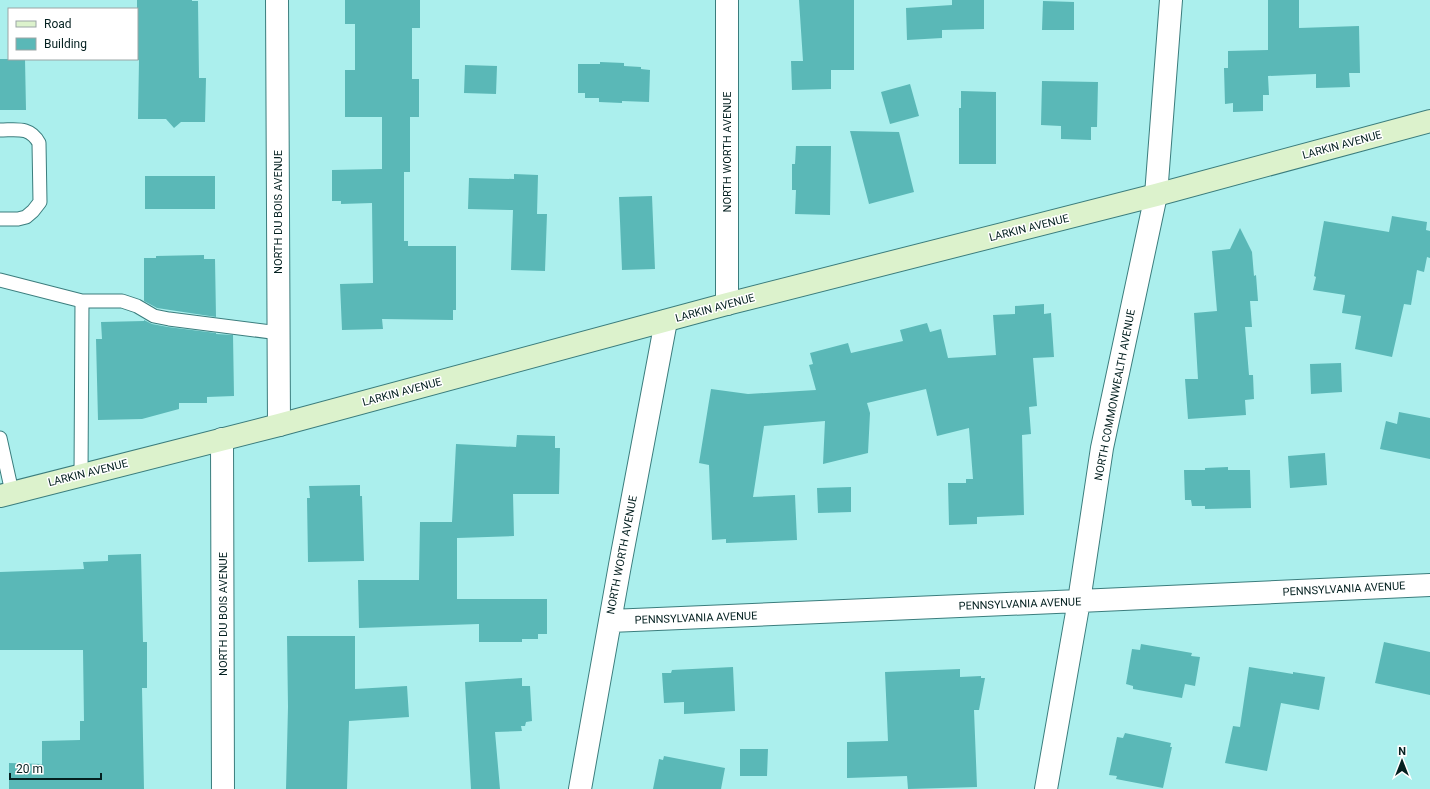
<svg xmlns="http://www.w3.org/2000/svg" width="1430" height="789" font-family="Roboto,sans-serif">
<rect width="100%" height="100%" fill="#abefed"/>
<!-- building -->
<path fill="#5ab8b7" d="M 137,0 L 192,0 L 192,1 L 198,1 L 199,78 L 206,78 L 205,122 L 181,122 L 174,128 L 166,119 L 138,119 L 139,60 L 137,60 Z
M 345,0 L 420,0 L 420,28 L 412,28 L 412,79 L 419,79 L 419,117 L 410,117 L 410,172 L 404,172 L 404,241 L 408,241 L 408,246 L 456,246 L 456,310 L 453,310 L 453,320 L 382,319 L 383,329 L 342,330 L 340,284 L 373,283 L 372,203 L 341,204 L 341,201 L 332,201 L 332,170 L 382,169 L 382,117 L 345,117 L 345,70 L 355,70 L 355,24 L 345,24 Z
M 799,0 L 854,0 L 854,70 L 831,70 L 831,89 L 792,90 L 791,61 L 803,61 Z
M 952,0 L 984,0 L 984,29 L 942,30 L 942,38 L 907,40 L 906,8 L 952,5 Z
M 1268,0 L 1299,0 L 1299,28 L 1359,26 L 1360,73 L 1349,73 L 1350,87 L 1316,88 L 1316,74 L 1268,76 L 1269,95 L 1263,95 L 1263,111 L 1233,112 L 1233,103 L 1225,104 L 1224,68 L 1228,68 L 1228,51 L 1268,50 Z
M 1043,1 L 1074,2 L 1074,30 L 1042,30 Z
M 0,59 L 25,59 L 26,110 L 0,110 Z
M 600,62 L 624,63 L 624,66 L 641,67 L 641,69 L 650,70 L 649,102 L 622,101 L 622,103 L 599,102 L 599,98 L 585,98 L 585,93 L 578,93 L 578,64 L 600,64 Z
M 465,65 L 497,66 L 496,94 L 464,93 Z
M 1042,81 L 1098,82 L 1097,127 L 1091,127 L 1091,140 L 1061,139 L 1061,126 L 1041,125 Z
M 910,84 L 919,116 L 890,124 L 881,92 Z
M 961,91 L 996,92 L 996,164 L 959,164 L 959,108 L 961,108 Z
M 850,131 L 899,132 L 914,192 L 869,204 Z
M 796,146 L 831,146 L 830,215 L 795,214 L 796,190 L 792,190 L 792,164 L 795,164 Z
M 514,174 L 538,175 L 537,214 L 547,214 L 545,271 L 511,270 L 513,210 L 468,209 L 469,178 L 514,179 Z
M 145,176 L 215,176 L 215,209 L 145,209 Z
M 652,196 L 655,269 L 622,270 L 619,197 Z
M 1392,216 L 1427,222 L 1426,230 L 1430,231 L 1430,258 L 1427,257 L 1424,272 L 1417,270 L 1411,305 L 1404,304 L 1392,357 L 1355,349 L 1361,316 L 1342,313 L 1345,295 L 1313,290 L 1316,277 L 1314,276 L 1324,221 L 1389,232 Z
M 1240,228 L 1252,252 L 1254,276 L 1256,275 L 1258,301 L 1250,301 L 1252,327 L 1245,327 L 1249,375 L 1253,375 L 1254,399 L 1245,400 L 1246,415 L 1188,419 L 1185,379 L 1198,379 L 1194,313 L 1217,311 L 1212,251 L 1230,249 Z
M 204,255 L 204,259 L 215,259 L 216,317 L 157,308 L 144,301 L 144,258 L 156,258 L 156,256 Z
M 1044,304 L 1044,314 L 1051,313 L 1054,357 L 1033,358 L 1037,406 L 1029,407 L 1031,434 L 1022,435 L 1024,515 L 977,517 L 977,524 L 949,525 L 948,483 L 966,483 L 966,479 L 973,479 L 969,428 L 937,436 L 926,389 L 867,403 L 870,413 L 868,453 L 823,464 L 825,421 L 764,426 L 753,497 L 795,495 L 797,540 L 726,543 L 726,539 L 712,540 L 709,465 L 699,463 L 711,389 L 748,394 L 816,390 L 809,365 L 813,364 L 810,353 L 848,343 L 851,353 L 903,341 L 900,330 L 927,323 L 930,332 L 941,329 L 948,358 L 996,355 L 993,315 L 1015,314 L 1015,306 Z
M 144,320 L 152,324 L 168,327 L 216,333 L 216,334 L 233,335 L 234,396 L 207,397 L 207,403 L 179,403 L 179,409 L 142,419 L 98,420 L 96,339 L 102,339 L 101,322 L 144,321 Z
M 1341,363 L 1342,392 L 1311,394 L 1310,364 Z
M 1399,412 L 1430,418 L 1430,459 L 1380,449 L 1386,421 L 1397,424 Z
M 517,435 L 555,436 L 555,448 L 560,448 L 559,494 L 513,494 L 514,536 L 457,538 L 457,599 L 547,599 L 547,634 L 538,634 L 538,639 L 522,639 L 522,642 L 479,642 L 479,624 L 359,628 L 358,580 L 419,580 L 420,522 L 452,522 L 456,444 L 516,447 Z
M 1325,453 L 1327,485 L 1290,488 L 1288,456 Z
M 1228,467 L 1228,470 L 1250,470 L 1251,508 L 1205,509 L 1205,506 L 1192,506 L 1191,500 L 1185,500 L 1184,470 L 1205,470 L 1205,468 Z
M 360,485 L 360,496 L 362,496 L 364,561 L 308,562 L 307,498 L 310,498 L 309,486 Z
M 851,487 L 851,512 L 818,513 L 817,488 Z
M 141,554 L 143,642 L 147,642 L 147,688 L 142,688 L 144,789 L 9,789 L 9,763 L 42,764 L 42,741 L 80,740 L 80,721 L 84,721 L 83,650 L 0,650 L 0,572 L 84,569 L 83,562 L 108,561 L 108,555 Z
M 287,636 L 355,636 L 355,689 L 407,686 L 409,717 L 349,721 L 347,789 L 286,789 L 288,707 Z
M 1384,642 L 1430,652 L 1430,695 L 1375,683 Z
M 1141,644 L 1192,653 L 1191,656 L 1200,657 L 1195,686 L 1185,684 L 1182,698 L 1133,689 L 1133,686 L 1126,684 L 1132,649 L 1140,650 Z
M 733,667 L 735,711 L 684,714 L 684,702 L 664,703 L 662,673 L 671,673 L 672,670 Z
M 1249,667 L 1293,674 L 1293,672 L 1325,677 L 1319,710 L 1281,703 L 1267,771 L 1225,763 L 1233,726 L 1240,727 Z
M 960,669 L 960,677 L 981,676 L 981,678 L 985,678 L 979,710 L 974,710 L 977,787 L 908,789 L 907,776 L 847,778 L 847,742 L 888,741 L 885,672 Z
M 522,678 L 522,686 L 530,686 L 532,721 L 526,722 L 525,726 L 521,726 L 522,731 L 495,732 L 500,789 L 471,789 L 465,682 Z
M 1125,733 L 1171,743 L 1170,747 L 1172,747 L 1163,788 L 1116,779 L 1117,776 L 1109,775 L 1117,737 L 1123,738 Z
M 740,749 L 768,749 L 767,776 L 740,776 Z
M 664,756 L 725,768 L 721,789 L 653,789 L 659,759 L 663,760 Z"/>
<g fill="none" stroke-linecap="round" stroke-linejoin="round">
<defs>
<path id="lane" d="M 0,130 C 16,130 30,126 39,143 L 40,202 L 33,211 L 26,217 L 18,219 L 0,219
M 0,280 L 82,301 L 122,301 L 137,306 L 154,316 L 169,319 L 279,333
M 0,438 L 12,492
M 81,475 L 82,301"/>
<path id="street" d="M 277,0 L 279,425
M 727,304 L 727,0
M 222,439 L 223,789
M 610,621 L 1079,601 L 1430,585
M 580,789 L 620,565 L 666,321
M 1046,789 L 1079,601 L 1102,448 L 1156,195 L 1171,0"/>
<path id="secondary" d="M 0,496 L 279,425 L 727,304 L 1156,195 L 1430,121"/>
</defs>
<!-- lane casing -->
<use href="#lane" stroke="#3b7d7d" stroke-width="15"/>
<!-- street casing -->
<use href="#street" stroke="#3b7d7d" stroke-width="24"/>
<!-- secondary casing -->
<use href="#secondary" stroke="#3b7d7d" stroke-width="24"/>
<!-- lane -->
<use href="#lane" stroke="#fff" stroke-width="13"/>
<!-- street -->
<use href="#street" stroke="#fff" stroke-width="22"/>
<!-- secondary -->
<use href="#secondary" stroke="#dcf2cc" stroke-width="22"/>
</g>
<g text-anchor="middle" dominant-baseline="central" stroke-width="3" stroke-linejoin="round" paint-order="stroke">
<!-- street labels -->
<g font-size="11" fill="#042020" stroke="#fff">
<text transform="translate(1342 145) rotate(-15)">LARKIN AVENUE</text>
<text transform="translate(727 152) rotate(-90)">NORTH WORTH AVENUE</text>
<text transform="translate(278 212) rotate(-90)">NORTH DU BOIS AVENUE</text>
<text transform="translate(1029 228) rotate(-14)">LARKIN AVENUE</text>
<text transform="translate(715 308) rotate(-15)">LARKIN AVENUE</text>
<text transform="translate(402 392) rotate(-15)">LARKIN AVENUE</text>
<text transform="translate(1115 395) rotate(-79)">NORTH COMMONWEALTH AVENUE</text>
<text transform="translate(88 473) rotate(-14)">LARKIN AVENUE</text>
<text transform="translate(622 555) rotate(-79)">NORTH WORTH AVENUE</text>
<text transform="translate(1344 589) rotate(-3)">PENNSYLVANIA AVENUE</text>
<text transform="translate(1020 604) rotate(-2)">PENNSYLVANIA AVENUE</text>
<text transform="translate(223 614) rotate(-90)">NORTH DU BOIS AVENUE</text>
<text transform="translate(696 618) rotate(-2)">PENNSYLVANIA AVENUE</text>
</g>
</g>
<!-- legend -->
<rect x="8" y="8" width="130" height="52" fill="#ffffff" stroke="#9ba6a6"/>
<rect x="16" y="21" width="20" height="6" fill="#dcf2cc" stroke="#9ba6a6"/>
<text x="44" y="28" font-size="12" fill="#042020">Road</text>
<rect x="16" y="38" width="20" height="12" fill="#5ab8b7" stroke="#9ba6a6"/>
<text x="44" y="48" font-size="12" fill="#042020">Building</text>
<!-- north arrow -->
<g transform="translate(1402 761)" stroke="#ffffff" stroke-width="3" paint-order="stroke">
<path d="M0-3L7 15L0 10L-7 15Z" fill="#042020"/>
<text y="-6" font-size="11" font-weight="bold" text-anchor="middle" fill="#042020">N</text>
</g>
<!-- scale -->
<path d="M10 773v6h91v-6" fill="none" stroke="#042020" stroke-width="2"/>
<text x="16" y="773" font-size="12" fill="#042020" stroke="#ffffff" stroke-width="3" paint-order="stroke">20 m</text>
</svg>
